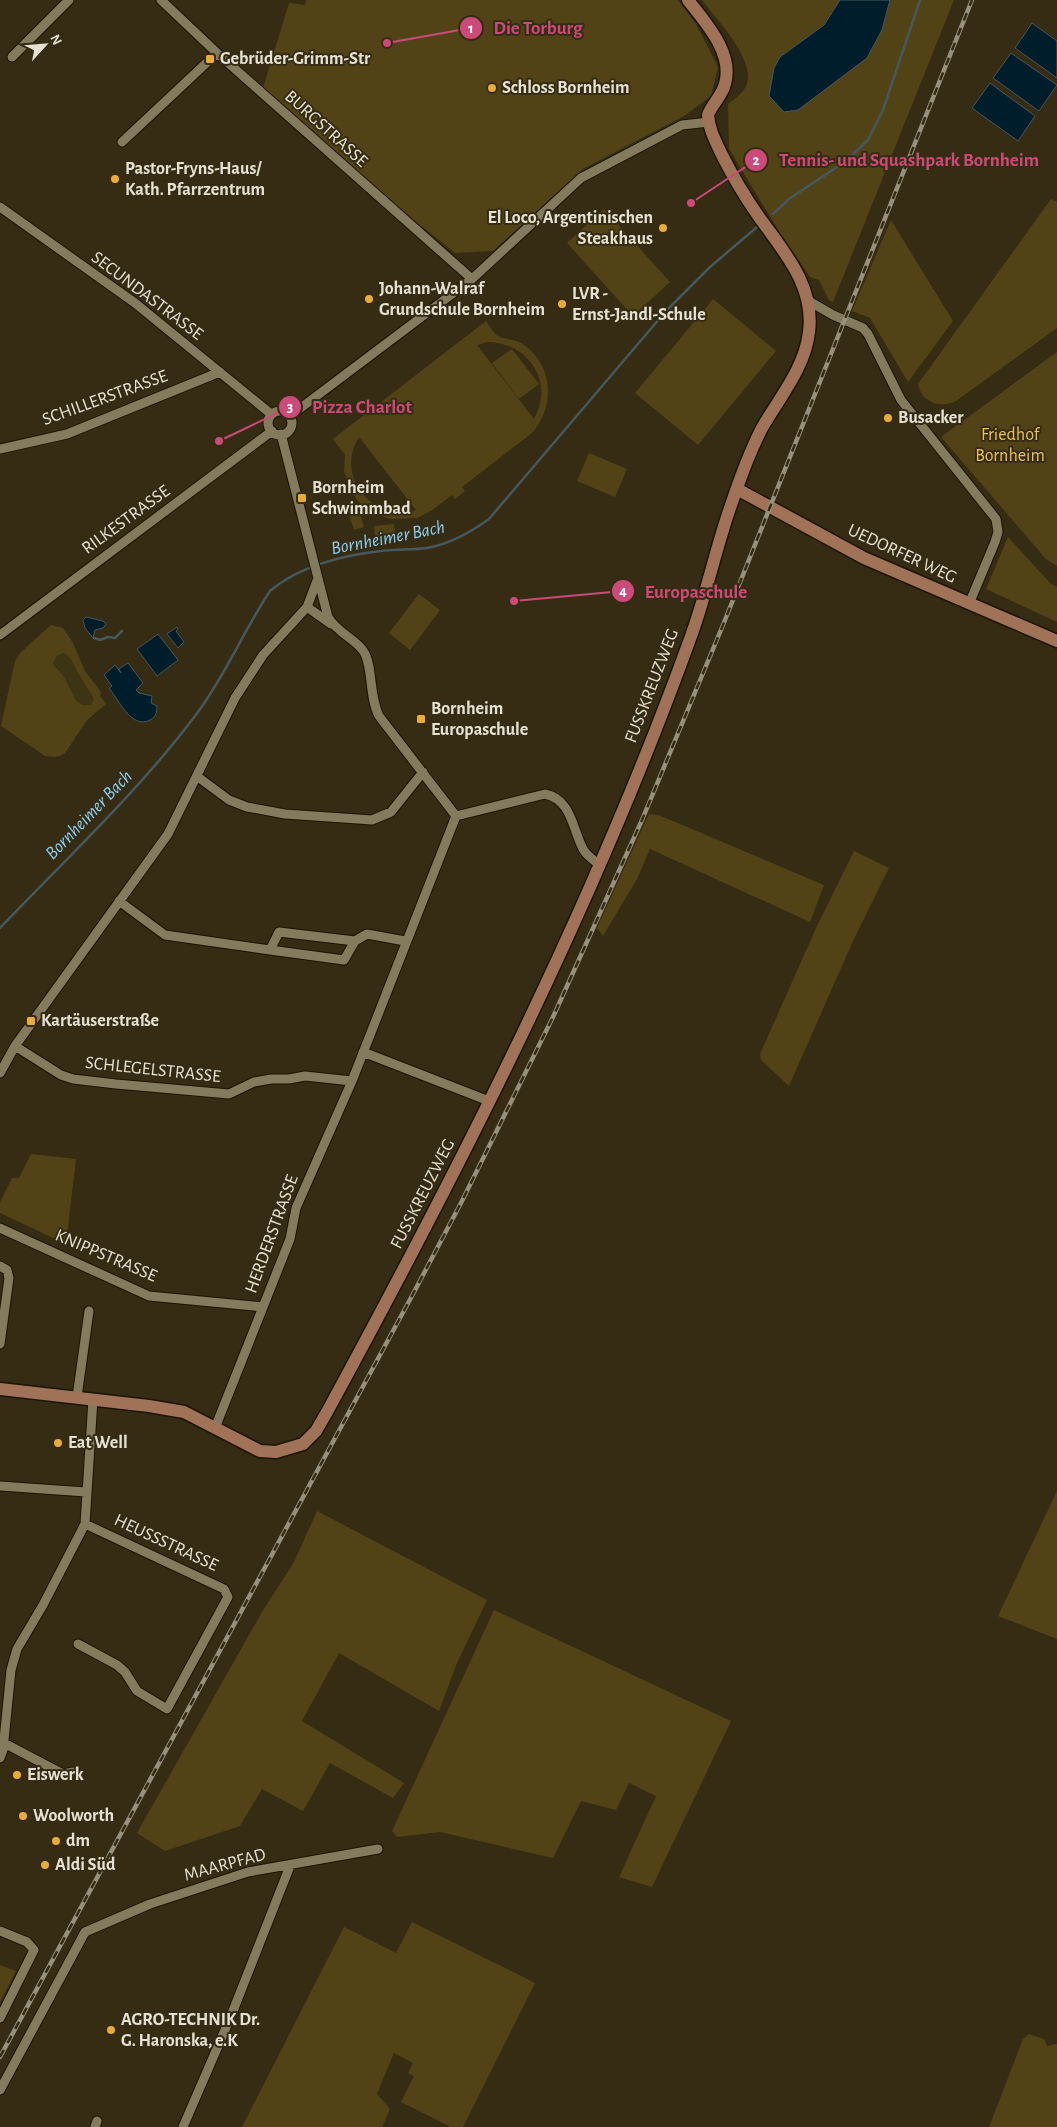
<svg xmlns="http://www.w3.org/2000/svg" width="1057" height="2127" font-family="'Alegreya Sans',sans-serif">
<rect width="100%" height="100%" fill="#352c13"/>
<!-- green -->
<path fill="#524317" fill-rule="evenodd" d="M 306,0 L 678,0 L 696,24 L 718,67 L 711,96 L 684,116 L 583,169 L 493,251 L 455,253 L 368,183 L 263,88 L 289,3 L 305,5 Z
M 702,0 L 840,0 L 824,25 L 780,57 L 882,30 L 890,0 L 954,0 L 833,302 L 829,300 L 819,280 L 810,277 L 780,233 L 729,149 L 728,104 C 733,100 739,96 743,91 C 763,67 717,20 702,0 Z
M 1051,199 L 1057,202 L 1057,328 L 956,401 C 940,409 921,402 918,384 Z
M 604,209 L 670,282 L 633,316 L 567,243 Z
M 891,220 L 953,321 L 908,382 L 870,318 L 852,311 Z
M 713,299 L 776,351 L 698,445 L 635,393 Z
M 486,321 C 489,325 494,334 498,336 C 506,340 516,339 524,345 C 554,366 555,407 532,433 L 462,487 L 465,491 L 455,499 L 452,495 L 431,511 L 417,518 L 391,519 L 375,514 L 360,504 L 351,491 L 344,471 L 345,455 L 333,439 ZM 487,342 C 528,342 555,382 534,419 L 477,345 ZM 359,437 L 416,510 C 373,522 334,477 359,437 Z
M 512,349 L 539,384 L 519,399 L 492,363 Z
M 1057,352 L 1057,566 L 1046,559 L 941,437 Z
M 589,453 L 627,469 L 615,497 L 577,481 Z
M 358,507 L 364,527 L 354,530 L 348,510 Z
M 394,524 L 395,533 L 375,536 L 374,526 Z
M 1008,537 L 1051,584 L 1057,587 L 1057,622 L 986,589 Z
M 419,594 L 440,610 L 410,650 L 389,633 Z
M 51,625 L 63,628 L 73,643 L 85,671 L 101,692 L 100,696 L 106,704 L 87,720 L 65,753 C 59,758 53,757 45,756 L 1,726 L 15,661 L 21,652 ZM 63,653 L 68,656 L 88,690 L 91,693 L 91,705 L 83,705 C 70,696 69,677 55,667 L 56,657 Z
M 649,814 L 661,816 L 824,885 L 810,922 L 650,849 L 637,879 L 603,936 L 597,928 Z
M 854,851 L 889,868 L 853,941 L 789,1086 L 761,1060 L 760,1054 L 817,926 Z
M 31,1154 L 76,1159 L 66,1244 L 0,1213 L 0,1202 L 12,1178 L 19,1178 Z
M 1057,1491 L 1057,1639 L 998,1616 Z
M 317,1511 L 487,1600 L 457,1663 L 439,1711 L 339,1653 L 302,1721 L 404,1783 L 393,1798 L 330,1763 L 303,1811 L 262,1789 L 240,1826 L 165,1851 L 137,1833 L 262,1612 L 294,1562 Z
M 494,1610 L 731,1721 L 652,1887 L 619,1877 L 656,1796 L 629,1783 L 616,1810 L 581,1801 L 553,1858 L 440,1832 L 397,1837 L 392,1831 Z
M 412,1922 L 535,1983 L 463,2127 L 451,2127 L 401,2102 L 414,2076 L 408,2073 L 413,2063 L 394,2053 L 377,2094 L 390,2109 L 382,2127 L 242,2127 L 344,1927 L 396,1953 Z
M 0,1965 L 16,1971 L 0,2002 Z
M 1029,2034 L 1044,2039 L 1047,2046 L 1057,2044 L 1057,2127 L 989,2127 L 1023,2039 Z"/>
<!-- sand -->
<path fill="#3d3414" d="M 65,653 L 72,661 L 87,690 L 91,693 L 94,700 L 91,705 L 83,705 L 76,701 L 64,676 L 53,664 L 56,657 Z"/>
<!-- water -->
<path fill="#001d2b" stroke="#45585d" d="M 840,0 L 890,0 L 882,30 L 867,58 L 798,110 L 784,112 L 769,96 L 774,68 L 780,57 L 824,25 Z
M 1032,23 L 1057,41 L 1057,78 L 1015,48 Z
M 1011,53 L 1057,85 L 1039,111 L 993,78 Z
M 990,83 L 1035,116 L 1018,141 L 972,108 Z
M 86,617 L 103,621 L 106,624 L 103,628 L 95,630 L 93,638 L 85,628 L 83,620 Z
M 177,627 L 178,629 L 176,631 L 184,642 L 178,648 L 167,634 Z
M 158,634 L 178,660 L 157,676 L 137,649 Z
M 128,663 L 143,683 L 136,690 L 139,693 L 152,696 L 151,703 L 157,706 C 157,712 156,717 150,720 C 132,730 118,699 109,688 L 112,686 L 104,675 L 115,665 L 121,673 L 119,669 Z"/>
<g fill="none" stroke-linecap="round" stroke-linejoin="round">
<!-- stream -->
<path stroke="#45585d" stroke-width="2.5" d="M 773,214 L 789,199 L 846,161 L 868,140 L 883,110 L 920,0
M 94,638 L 100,640 L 108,637 L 115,638 L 122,631
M 0,928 C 67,858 140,790 198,712 C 226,674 244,630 270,591 C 299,566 344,555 381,551 C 396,549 412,550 427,548 C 450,544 471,532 489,519 L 666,311 L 710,267 L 757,227"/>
<defs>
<path id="street" d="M 161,0 L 217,53 L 472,279
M 12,57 L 69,0
M 122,142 L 217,53
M 0,207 L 135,303 L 271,414
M 807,300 L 833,315 L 863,328 L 868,334 L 901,400 L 996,519 L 998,532 L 995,542 L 969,604
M268 423a12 12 0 1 1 24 0a12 12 0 1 1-24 0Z
M 290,416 L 472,279 L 581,178 L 682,125 L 709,122
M 281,434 L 328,617 C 337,633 356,639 364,652 C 373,667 369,697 379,716 L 456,816
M 0,449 L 67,434 L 220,372
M 307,607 L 331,624
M 0,635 L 272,431
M 198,777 L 229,800 L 247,807 L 285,814 L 372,820 L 391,812 L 423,772
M 456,816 L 545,794 C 572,800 572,828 583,849 C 587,856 593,860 600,865
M 119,901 L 165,935 L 270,950 L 279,932 L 355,941 L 367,934 L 405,941
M 270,950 L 344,960 L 355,941
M 15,1046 L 61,1075 L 73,1079 L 116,1084 L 229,1094 L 254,1082 L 271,1079 L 289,1079 L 305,1076 L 352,1081
M 363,1052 L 489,1101
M 0,1073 L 15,1046 L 168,834 L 235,698 L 263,655 L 307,607 L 318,578
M 0,1228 L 149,1296 L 263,1307
M 0,1266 L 7,1270 L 9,1278 L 0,1344
M 77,1397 L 89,1311
M 215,1428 L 290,1239 L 296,1208 L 352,1081 L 456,816
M 0,1486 L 86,1492
M 78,1644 L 117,1665 L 125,1672 L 137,1691 L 167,1709 L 228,1597 L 224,1589 L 85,1524
M 4,1743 L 63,1774 L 73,1772
M 0,1758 L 3,1750 L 11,1670 L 17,1649 L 43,1605 L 85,1524 L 93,1399
M 0,1931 L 27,1942 L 34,1950 L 0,2018
M 0,2090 L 85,1932 L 150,1904 L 248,1872 L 378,1849
M 95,2127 L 97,2121
M 183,2127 L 231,2016 L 290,1866"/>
<path id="secondary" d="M 737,489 L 864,558 L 1057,641
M 0,1389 L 149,1406 L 184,1412 L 260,1451 L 276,1452 L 303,1444 L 316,1431 L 327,1412 C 463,1162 593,907 690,639 C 706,596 715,551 730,508 C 739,481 749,453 762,428 C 779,398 805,368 809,332 C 815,286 784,252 759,217 C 745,197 733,177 722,155 C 716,142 709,130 708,115 C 712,104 722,96 725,84 C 734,53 705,22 688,0"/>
</defs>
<!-- street casing -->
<use href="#street" stroke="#1d1400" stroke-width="11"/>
<!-- secondary casing -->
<use href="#secondary" stroke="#1d1400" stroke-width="15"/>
<!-- street -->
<use href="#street" stroke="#847a5e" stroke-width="9"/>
<!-- secondary -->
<use href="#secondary" stroke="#a07358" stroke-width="12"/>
<defs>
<path id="rail" d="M 0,2057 L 413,1294 L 462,1201 L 553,1017 L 642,820 L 723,625 L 972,0"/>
</defs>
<!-- rail casing -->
<use href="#rail" stroke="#96907c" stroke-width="4.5"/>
<!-- rail -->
<use href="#rail" stroke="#352c13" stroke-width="2.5" stroke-dasharray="8" stroke-linecap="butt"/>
</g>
<!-- markers -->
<g fill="#e8ac37" stroke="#352c13" stroke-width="2">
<rect x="205" y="54" width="10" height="10" rx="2.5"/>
<circle cx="492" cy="88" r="5"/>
<circle cx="115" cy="179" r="5"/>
<circle cx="663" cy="228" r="5"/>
<circle cx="369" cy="299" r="5"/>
<circle cx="562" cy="304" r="5"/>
<circle cx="888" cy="418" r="5"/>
<rect x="297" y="493" width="10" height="10" rx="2.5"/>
<rect x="416" y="714" width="10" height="10" rx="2.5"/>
<rect x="26" y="1016" width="10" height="10" rx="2.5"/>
<circle cx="58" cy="1443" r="5"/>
<circle cx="17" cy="1775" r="5"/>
<circle cx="23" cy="1816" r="5"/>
<circle cx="56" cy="1841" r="5"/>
<circle cx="45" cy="1865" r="5"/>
<circle cx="111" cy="2030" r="5"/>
</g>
<g text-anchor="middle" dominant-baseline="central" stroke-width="4" stroke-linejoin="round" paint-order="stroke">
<!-- poi labels -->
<g font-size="18" font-weight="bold" fill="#e6e1d2" stroke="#352c13" text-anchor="start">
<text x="220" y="59">Gebrüder-Grimm-Str</text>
<text x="502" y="88">Schloss Bornheim</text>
<text x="125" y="169">Pastor-Fryns-Haus/<tspan x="125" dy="21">Kath. Pfarrzentrum</tspan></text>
<text x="653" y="218" text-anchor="end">El Loco, Argentinischen<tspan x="653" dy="21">Steakhaus</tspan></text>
<text x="379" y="289">Johann-Walraf<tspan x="379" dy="21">Grundschule Bornheim</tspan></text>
<text x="572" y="294">LVR -<tspan x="572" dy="21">Ernst-Jandl-Schule</tspan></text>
<text x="898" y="418">Busacker</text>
<text x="312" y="488">Bornheim<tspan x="312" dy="21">Schwimmbad</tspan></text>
<text x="431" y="709">Bornheim<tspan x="431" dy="21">Europaschule</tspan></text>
<text x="41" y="1021">Kartäuserstraße</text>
<text x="68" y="1443">Eat Well</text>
<text x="27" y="1775">Eiswerk</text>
<text x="33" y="1816">Woolworth</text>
<text x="66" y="1841">dm</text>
<text x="55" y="1865">Aldi Süd</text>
<text x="121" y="2020">AGRO-TECHNIK Dr.<tspan x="121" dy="21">G. Haronska, e.K</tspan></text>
</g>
<!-- street labels -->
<g font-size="18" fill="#e6e1d2" stroke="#352c13">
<text transform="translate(326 129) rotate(42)">BURGSTRASSE</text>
<text transform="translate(147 296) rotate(37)">SECUNDASTRASSE</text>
<text transform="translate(105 398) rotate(-20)">SCHILLERSTRASSE</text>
<text transform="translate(126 520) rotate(-36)">RILKESTRASSE</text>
<text transform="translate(902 554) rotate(25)">UEDORFER WEG</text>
<text transform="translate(652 686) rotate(-69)">FUSSKREUZWEG</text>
<text transform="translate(153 1070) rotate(6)">SCHLEGELSTRASSE</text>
<text transform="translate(423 1194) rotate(-63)">FUSSKREUZWEG</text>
<text transform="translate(272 1234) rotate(-70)">HERDERSTRASSE</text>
<text transform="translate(106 1256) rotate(23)">KNIPPSTRASSE</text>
<text transform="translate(166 1543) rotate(25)">HEUSSSTRASSE</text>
<text transform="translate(225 1865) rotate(-15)">MAARPFAD</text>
</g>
<!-- park labels -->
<g font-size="18" fill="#ecc34c" stroke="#352c13">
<text x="1010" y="435">Friedhof<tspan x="1010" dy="21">Bornheim</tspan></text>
</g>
<!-- water labels -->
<g font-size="19" font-style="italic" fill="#8acef2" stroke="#352c13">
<text transform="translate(388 538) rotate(-11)">Bornheimer Bach</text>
<text transform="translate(89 815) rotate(-46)">Bornheimer Bach</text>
</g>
</g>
<!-- callouts -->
<path fill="none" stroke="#cb4a79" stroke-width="2" d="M387 43L471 28M691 203L756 160M219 441L290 407M514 601L623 591"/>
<g fill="#cb4a79" stroke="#352c13" stroke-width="2">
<circle cx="387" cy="43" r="5"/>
<circle cx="691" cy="203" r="5"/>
<circle cx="219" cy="441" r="5"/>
<circle cx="514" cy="601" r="5"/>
<circle cx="471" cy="28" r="12"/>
<circle cx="756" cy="160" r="12"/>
<circle cx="290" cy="407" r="12"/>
<circle cx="623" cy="591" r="12"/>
</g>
<g font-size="15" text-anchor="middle" font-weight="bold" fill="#fff">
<text x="471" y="33">1</text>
<text x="756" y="165">2</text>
<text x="290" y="412">3</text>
<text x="623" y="596">4</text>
</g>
<g font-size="19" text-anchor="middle" font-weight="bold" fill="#cb4a79" stroke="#352c13" stroke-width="4" stroke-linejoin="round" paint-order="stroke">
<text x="538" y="34">Die Torburg</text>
<text x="909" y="166">Tennis- und Squashpark Bornheim</text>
<text x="362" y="413">Pizza Charlot</text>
<text x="696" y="598">Europaschule</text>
</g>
<!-- north arrow -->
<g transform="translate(45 45) rotate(64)" stroke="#352c13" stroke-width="4" paint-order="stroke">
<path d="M0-4L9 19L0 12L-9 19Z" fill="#e6e1d2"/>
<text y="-8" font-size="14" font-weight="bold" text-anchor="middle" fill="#e6e1d2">N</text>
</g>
</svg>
